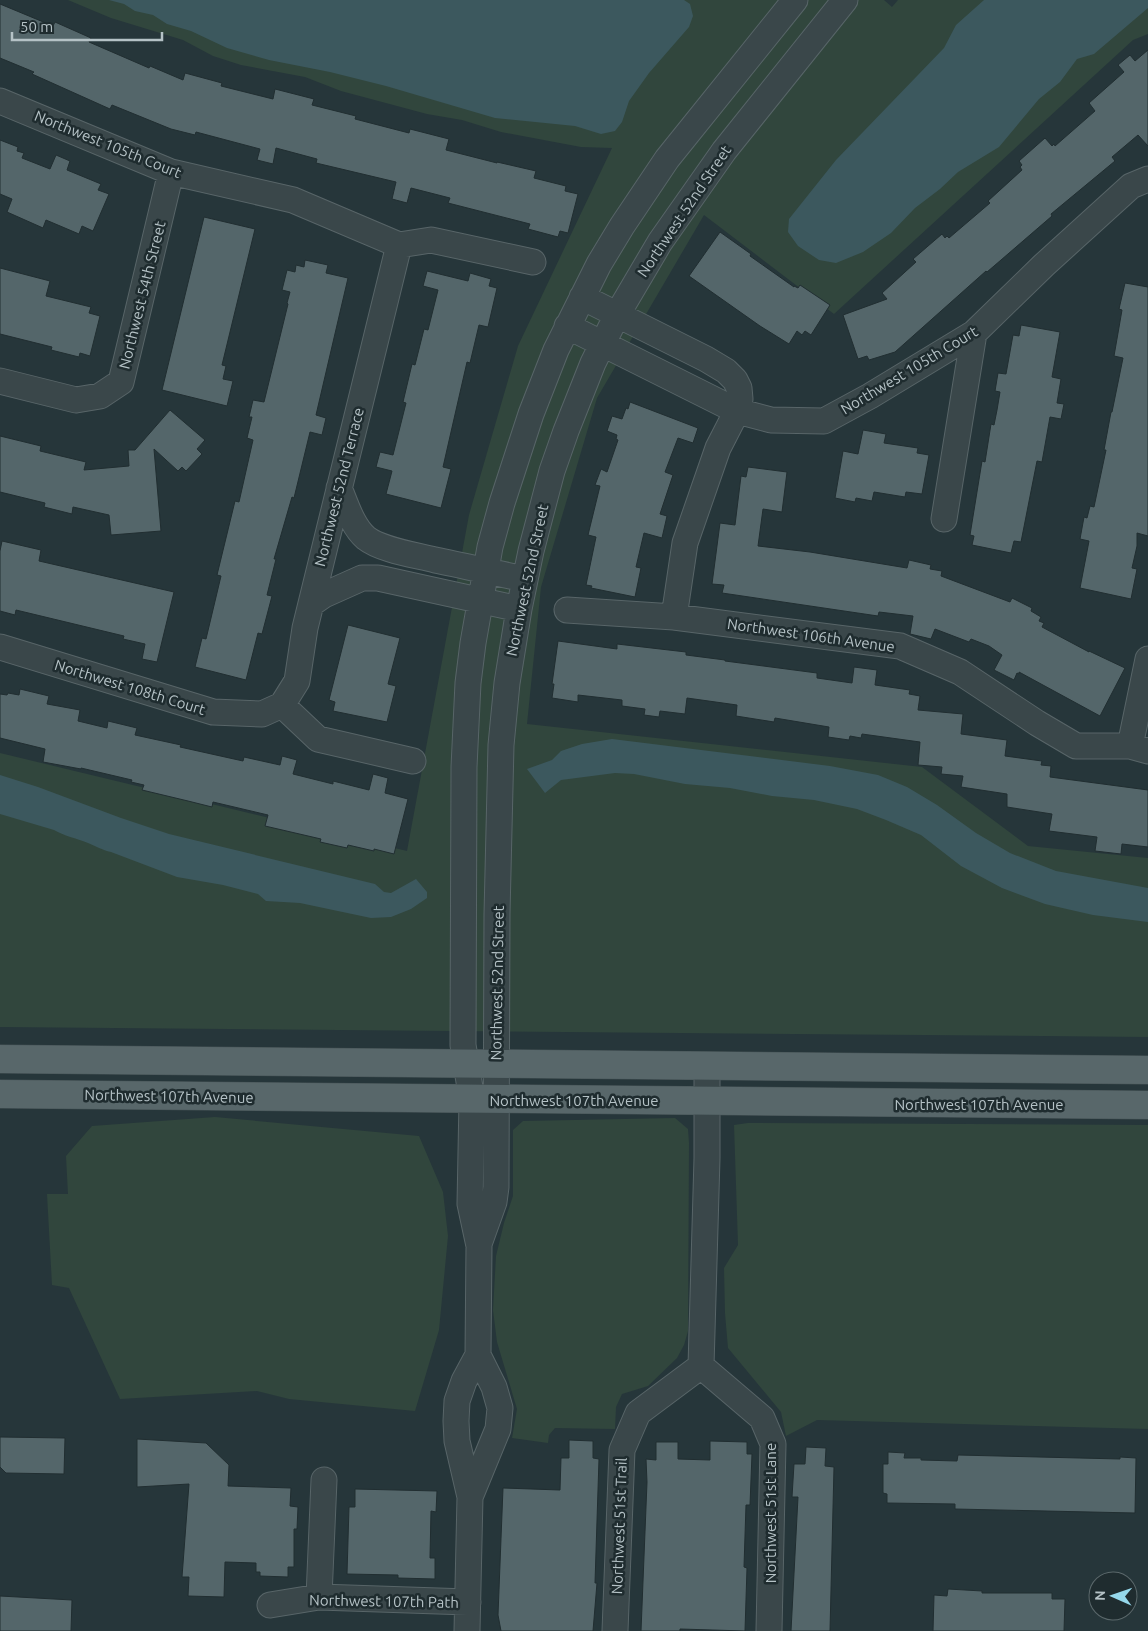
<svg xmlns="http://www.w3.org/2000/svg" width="1148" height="1631" font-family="Ubuntu,sans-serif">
<rect width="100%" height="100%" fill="#26363a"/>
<!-- green -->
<path fill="#31463d" d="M 68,0 L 884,0 L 892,7 L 898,0 L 1148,0 L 1148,34 L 1133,40 L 834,314 L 704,215 L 597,398 L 541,587 L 527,724 L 922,767 L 1028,846 L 1148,858 L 1148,1037 L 0,1027 L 0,753 L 407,851 L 469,515 L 518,346 L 612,148 L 581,147 L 501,132 L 462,120 L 427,114 L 341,91 L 305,77 L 241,65 L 213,56 L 183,40 L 111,18 Z
M 215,1117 L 419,1136 L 443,1192 L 448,1236 L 439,1330 L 415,1411 L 289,1399 L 257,1391 L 120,1399 L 69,1288 L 52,1285 L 47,1194 L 68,1194 L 66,1156 L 92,1126 Z
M 675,1118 L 688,1129 L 689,1143 L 688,1331 L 684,1345 L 677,1358 L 648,1386 L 622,1394 L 616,1407 L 615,1429 L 555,1428 L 549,1435 L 548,1443 L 512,1438 L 517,1409 L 497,1342 L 493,1310 L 496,1256 L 504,1223 L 513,1196 L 513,1130 L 523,1121 Z
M 748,1123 L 1148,1125 L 1148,1429 L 817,1420 L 786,1436 L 781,1412 L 728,1348 L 725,1313 L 724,1268 L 738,1245 L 734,1125 Z"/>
<!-- water -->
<path fill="#3c585e" d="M 109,0 L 684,0 L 690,4 L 693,16 L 689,27 L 649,73 L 629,101 L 622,122 L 615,131 L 601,134 L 575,126 L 495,118 L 386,86 L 330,72 L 269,60 L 227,48 L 191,31 L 167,24 L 153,15 L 135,11 L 124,4 Z
M 984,0 L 1148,0 L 1148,8 L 1094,54 L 1077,59 L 1060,82 L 1039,99 L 999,147 L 958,172 L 940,189 L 915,208 L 891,233 L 863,252 L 836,263 L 819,260 L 798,246 L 788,232 L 789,219 L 836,160 L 944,48 L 956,25 Z
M 612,739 L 830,766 L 878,775 L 907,787 L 937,805 L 976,833 L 1010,853 L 1056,871 L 1148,888 L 1148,922 L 1093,915 L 1045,904 L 1002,888 L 961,866 L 921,835 L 886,820 L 857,809 L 814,800 L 772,796 L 730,788 L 685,784 L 634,774 L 615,773 L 561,780 L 545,793 L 527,769 L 552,760 L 561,751 L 582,744 Z
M 0,775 L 38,787 L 121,818 L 169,834 L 375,884 L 384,892 L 391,893 L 416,879 L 427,892 L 427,898 L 411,909 L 391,917 L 371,918 L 300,903 L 266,901 L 258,894 L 223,885 L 177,877 L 111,852 C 102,850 96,846 88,843 C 76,838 64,836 54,830 L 0,814 Z"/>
<!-- building -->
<path fill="#54666a" stroke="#212e31" d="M 0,4 L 53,26 L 55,22 L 91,38 L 89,42 L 149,68 L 150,66 L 183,80 L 185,73 L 222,83 L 221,86 L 273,99 L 275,89 L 314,99 L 312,105 L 356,116 L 355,119 L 409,133 L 410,129 L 449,139 L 446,150 L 497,163 L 497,162 L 536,171 L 534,178 L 566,186 L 565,191 L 578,194 L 568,233 L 560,231 L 558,237 L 528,229 L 530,224 L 448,203 L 450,198 L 411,188 L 407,203 L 392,199 L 396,182 L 316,163 L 317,159 L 276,148 L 273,164 L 257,160 L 260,149 L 196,132 L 195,135 L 171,129 L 112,105 L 110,109 L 32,74 L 34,72 L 0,58 Z
M 1148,50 L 1148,146 L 1138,135 L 1112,157 L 1115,161 L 1051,214 L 1052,216 L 1001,260 L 987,272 L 986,271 L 895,352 L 869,360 L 867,356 L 858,359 L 843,315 L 887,299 L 882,293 L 916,262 L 913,259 L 942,234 L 945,238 L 947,236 L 949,238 L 990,203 L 988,201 L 1022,170 L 1020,167 L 1022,165 L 1019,161 L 1045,138 L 1052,146 L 1054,144 L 1055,146 L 1095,111 L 1089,103 L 1124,72 L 1118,65 L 1130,55 L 1135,61 Z
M 0,140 L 18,147 L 17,151 L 24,153 L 22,158 L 50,169 L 56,155 L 70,161 L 67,170 L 101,184 L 98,190 L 109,194 L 93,231 L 82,226 L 79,234 L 46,220 L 43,228 L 7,212 L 12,199 L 0,194 Z
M 204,217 L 255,229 L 222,365 L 226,366 L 223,379 L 233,381 L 227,406 L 162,390 Z
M 720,232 L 751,254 L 750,256 L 794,287 L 794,286 L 798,288 L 800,285 L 830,305 L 811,335 L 805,331 L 802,335 L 797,331 L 789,344 L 760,326 L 689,276 Z
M 305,260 L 328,265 L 326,273 L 348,278 L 316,415 L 326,418 L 322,435 L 310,432 L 294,498 L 292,497 L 274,559 L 276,559 L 267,595 L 272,596 L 262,634 L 258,633 L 246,680 L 195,667 L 202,638 L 206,639 L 221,576 L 217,575 L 235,501 L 239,502 L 253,440 L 247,438 L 252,417 L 249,417 L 253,400 L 264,402 L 288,304 L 287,303 L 290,292 L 282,290 L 287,270 L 295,272 L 296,265 L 304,267 Z
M 0,268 L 50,281 L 46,296 L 91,307 L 89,313 L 100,316 L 90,356 L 80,353 L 79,357 L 51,350 L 52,347 L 0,334 Z
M 427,271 L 468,281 L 470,273 L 491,279 L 489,286 L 497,288 L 488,327 L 479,325 L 470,363 L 467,362 L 443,467 L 451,469 L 441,508 L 386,494 L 392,471 L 376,467 L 380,452 L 393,455 L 406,403 L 403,402 L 412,364 L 415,365 L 424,329 L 428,330 L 438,290 L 423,286 Z
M 1125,283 L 1148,287 L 1148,536 L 1137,533 L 1137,546 L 1132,568 L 1137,569 L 1131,599 L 1080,588 L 1089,541 L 1080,539 L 1084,517 L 1087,518 L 1090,506 L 1094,507 L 1106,450 L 1104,450 L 1111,412 L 1112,412 L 1123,358 L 1114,356 L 1122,310 L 1119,309 Z
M 1021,325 L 1060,332 L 1052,377 L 1061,379 L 1057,403 L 1064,404 L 1061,419 L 1050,417 L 1042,462 L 1037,461 L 1021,542 L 1014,541 L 1011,553 L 972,545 L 974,536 L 970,535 L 982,461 L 985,462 L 991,424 L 994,425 L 997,410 L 1000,392 L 995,391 L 998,373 L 1006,374 L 1013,335 L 1019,336 Z
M 630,402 L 698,428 L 693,443 L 678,438 L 665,472 L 673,475 L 660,514 L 667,516 L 662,538 L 644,533 L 636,567 L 641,568 L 635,597 L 591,588 L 592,586 L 586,585 L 596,537 L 588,535 L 600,486 L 595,485 L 601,469 L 607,472 L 618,440 L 616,439 L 617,435 L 607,431 L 612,416 L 622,419 L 626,408 L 628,409 Z
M 170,410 L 205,440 L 197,449 L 202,454 L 186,471 L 182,467 L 178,471 L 154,449 L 161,531 L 111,535 L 109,515 L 73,507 L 72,514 L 44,507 L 45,503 L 0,492 L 0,436 L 41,446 L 40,451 L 86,462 L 84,470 L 129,466 L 128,450 L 135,450 Z
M 863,430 L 886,434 L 884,443 L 918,448 L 917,453 L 929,455 L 922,494 L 906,492 L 905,497 L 874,492 L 872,501 L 856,498 L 855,502 L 835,498 L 843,451 L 858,454 Z
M 748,467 L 787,472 L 782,512 L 763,509 L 758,546 L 810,552 L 907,568 L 909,560 L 931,565 L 930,569 L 942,571 L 941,576 L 1010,602 L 1012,598 L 1032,608 L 1031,611 L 1041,617 L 1039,621 L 1044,623 L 1042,627 L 1089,652 L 1089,651 L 1125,668 L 1100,716 L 1019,672 L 1019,674 L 1017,673 L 1014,680 L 994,670 L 1002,655 L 989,646 L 971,639 L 969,642 L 935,629 L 931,639 L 910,634 L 913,616 L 879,612 L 878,616 L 722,593 L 724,585 L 712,584 L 720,523 L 735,525 L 741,476 L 746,477 Z
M 2,541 L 41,550 L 39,561 L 174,592 L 157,662 L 142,659 L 145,644 L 123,639 L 124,636 L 16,610 L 15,615 L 0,611 L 0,551 Z
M 348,625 L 400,638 L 388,684 L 396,686 L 387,722 L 333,711 L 335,702 L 329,700 Z
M 558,641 L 617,649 L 617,644 L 686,652 L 686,655 L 725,660 L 725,661 L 817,673 L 817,678 L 852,683 L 854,667 L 877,670 L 875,685 L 910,690 L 909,694 L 920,696 L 918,710 L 963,714 L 961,734 L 1007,740 L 1005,756 L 1042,761 L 1041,765 L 1051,766 L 1050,777 L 1148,790 L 1148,847 L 1122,844 L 1121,854 L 1095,851 L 1097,837 L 1049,831 L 1052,814 L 1007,807 L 1007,794 L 961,787 L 963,776 L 941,774 L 942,767 L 918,765 L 920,742 L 862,734 L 861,738 L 850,736 L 849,740 L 828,737 L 829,727 L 775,718 L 774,722 L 736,716 L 737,705 L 687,698 L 685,714 L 660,711 L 659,717 L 644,715 L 645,709 L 622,706 L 622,700 L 578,695 L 578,702 L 552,698 L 554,684 L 552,684 Z
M 20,689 L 49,696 L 47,704 L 80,710 L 78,721 L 107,728 L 108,721 L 137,728 L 135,735 L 181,745 L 180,747 L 243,761 L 244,757 L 280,765 L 282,756 L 297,760 L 293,774 L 333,784 L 333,781 L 369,790 L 373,774 L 388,778 L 385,793 L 408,799 L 394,854 L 374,849 L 374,851 L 348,845 L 347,848 L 320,842 L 321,839 L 265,826 L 268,815 L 213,802 L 212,807 L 188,801 L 142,790 L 144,785 L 131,782 L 132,780 L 81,768 L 81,769 L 43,762 L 45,749 L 0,738 L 0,694 L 7,695 L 8,693 L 19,695 Z
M 0,1437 L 65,1438 L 64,1474 L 6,1473 L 0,1467 Z
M 137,1439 L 206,1443 L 229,1465 L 228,1486 L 291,1488 L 290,1506 L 298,1507 L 297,1529 L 294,1529 L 294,1567 L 288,1567 L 288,1577 L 260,1576 L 260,1572 L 256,1572 L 256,1563 L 225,1562 L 224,1597 L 188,1596 L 189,1577 L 182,1577 L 189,1484 L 137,1487 Z
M 569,1440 L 593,1441 L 593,1458 L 599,1459 L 595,1583 L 597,1583 L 593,1631 L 501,1631 L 498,1615 L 503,1488 L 560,1490 L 561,1458 L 569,1458 Z
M 710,1441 L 747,1442 L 747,1454 L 752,1454 L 750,1505 L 746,1505 L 744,1567 L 747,1568 L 745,1631 L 680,1629 L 680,1631 L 641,1631 L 647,1482 L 646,1459 L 656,1460 L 656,1442 L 678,1442 L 678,1459 L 710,1460 Z
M 806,1447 L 826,1448 L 825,1466 L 834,1467 L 830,1631 L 791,1631 L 798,1497 L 792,1497 L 794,1464 L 805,1464 Z
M 888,1452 L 905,1453 L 904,1458 L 921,1458 L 921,1460 L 957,1461 L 958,1455 L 1120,1459 L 1120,1457 L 1136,1458 L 1135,1513 L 955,1509 L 955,1504 L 887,1503 L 887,1494 L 883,1493 L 883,1464 L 888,1464 Z
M 355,1489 L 437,1491 L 436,1512 L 431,1511 L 430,1558 L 435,1558 L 435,1579 L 398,1578 L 398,1575 L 347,1574 L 349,1507 L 355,1507 Z
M 948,1589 L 982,1591 L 982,1593 L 1052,1593 L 1052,1599 L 1065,1599 L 1064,1631 L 933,1631 L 934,1595 L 947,1596 Z
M 0,1596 L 72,1600 L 71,1631 L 0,1631 Z"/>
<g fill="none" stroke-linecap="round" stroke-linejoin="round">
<defs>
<path id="minor" d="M 0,101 L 171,172 L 293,200 L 399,245 L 431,240 L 533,262
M 582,297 L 706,359 L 726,371 L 735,380 L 739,388 L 740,399 L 737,411 L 718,448 L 685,543 L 674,617
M 567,326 L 737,411 L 771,420 L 824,421 L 870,396 L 974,333 L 1044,265 L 1131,186 L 1148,179
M 0,381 L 76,400 L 100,396 L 121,382 L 171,172
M 339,488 C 346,504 352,526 366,538 C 381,550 416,555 435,560 C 465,566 495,573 525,579
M 944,519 L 974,333
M 311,604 L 324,595 L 362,578 L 378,578 L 519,609
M 567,610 L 674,617 L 900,646 L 960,672 L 1037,723 L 1076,746 L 1130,746 L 1148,751
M 0,647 L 213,712 L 262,714 L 282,705 L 297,681 L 305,628 L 399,245
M 282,705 L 318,739 L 413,761
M 1130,746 L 1148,659
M 479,1244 L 494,1202 L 496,1187 L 497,914 L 501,745 L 507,683 L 519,609 L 531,551 L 552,471 L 566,431 L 593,363 L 617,315 L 660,242 L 724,151 L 845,0
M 701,1366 L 707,1158 L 707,1066
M 701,1366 L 762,1418 L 773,1444 L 769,1631
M 470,1497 L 498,1429 L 500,1408 L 494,1387 L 478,1355
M 319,1597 L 324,1480
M 270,1605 L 319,1597 L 468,1602
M 467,1631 L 470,1497 L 457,1441 L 456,1421 L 457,1401 L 464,1381 L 478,1355 L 479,1246 L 470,1204 L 472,1100 L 463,1045 L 464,767 L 468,683 L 473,643 L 490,547 L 502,503 L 531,414 L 556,350 L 599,264 L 622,226 L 667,159 L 795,0
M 615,1631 L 622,1450 L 638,1413 L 701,1366"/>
<path id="major" d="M 0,1059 L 1148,1070
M 0,1094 L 1148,1105"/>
</defs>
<!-- minor casing -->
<use href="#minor" stroke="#586568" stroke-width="27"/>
<!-- major casing -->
<use href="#major" stroke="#465356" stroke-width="29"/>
<!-- minor -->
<use href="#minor" stroke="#3a474a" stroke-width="25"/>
<!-- major -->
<use href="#major" stroke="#58676a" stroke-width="28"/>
</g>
<g text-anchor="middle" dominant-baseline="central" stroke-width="5" stroke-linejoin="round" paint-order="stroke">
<!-- street labels -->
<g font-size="15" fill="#b5c2c6" stroke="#1f2c2f">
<text transform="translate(108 144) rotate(22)">Northwest 105th Court</text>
<text transform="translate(684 211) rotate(-56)">Northwest 52nd Street</text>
<text transform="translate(142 295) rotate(-76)">Northwest 54th Street</text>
<text transform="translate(909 370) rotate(-31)">Northwest 105th Court</text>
<text transform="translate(339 487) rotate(-76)">Northwest 52nd Terrace</text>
<text transform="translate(527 580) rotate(-78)">Northwest 52nd Street</text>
<text transform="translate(811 635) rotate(8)">Northwest 106th Avenue</text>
<text transform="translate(130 687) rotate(17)">Northwest 108th Court</text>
<text transform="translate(497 983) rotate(-89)">Northwest 52nd Street</text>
<text transform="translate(169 1096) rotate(1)">Northwest 107th Avenue</text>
<text x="574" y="1100">Northwest 107th Avenue</text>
<text x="979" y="1104">Northwest 107th Avenue</text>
<text transform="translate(770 1513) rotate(-90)">Northwest 51st Lane</text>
<text transform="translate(619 1526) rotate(-88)">Northwest 51st Trail</text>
<text transform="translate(384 1601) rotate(1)">Northwest 107th Path</text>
</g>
</g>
<!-- north arrow -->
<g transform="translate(1113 1596) rotate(272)"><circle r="24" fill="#1f2c2f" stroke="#5b686b"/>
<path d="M0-4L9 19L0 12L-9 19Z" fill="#95d8eb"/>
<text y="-8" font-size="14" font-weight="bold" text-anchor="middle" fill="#b5c2c6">N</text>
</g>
<!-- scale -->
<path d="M12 32v8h150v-8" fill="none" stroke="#b5c2c6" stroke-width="2.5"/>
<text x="20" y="32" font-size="15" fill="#b5c2c6" stroke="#1f2c2f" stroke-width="4" paint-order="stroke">50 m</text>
</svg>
